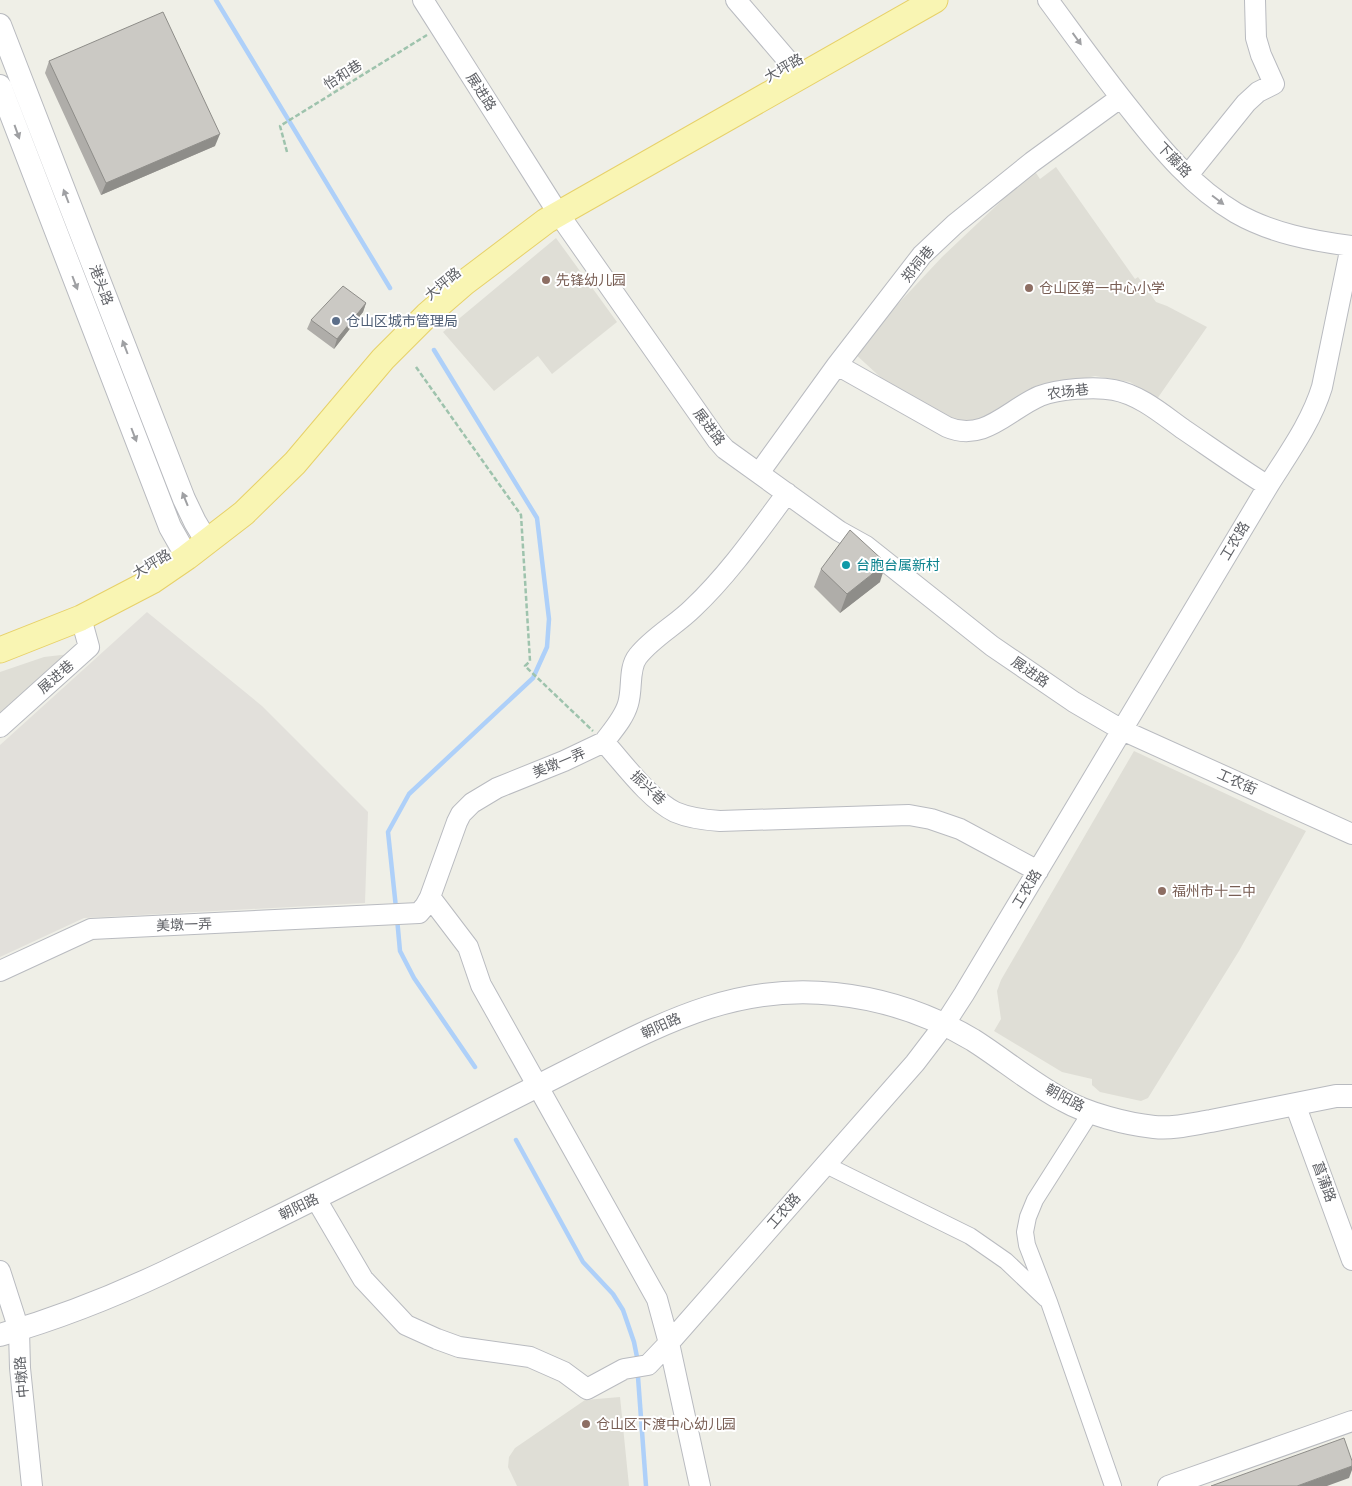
<svg xmlns="http://www.w3.org/2000/svg" width="1352" height="1486" font-family="Rubik,'Noto Sans SC',sans-serif">
<rect width="100%" height="100%" fill="#efefe7"/>
<!-- industrial -->
<path fill="#e2e0db" d="M 147,612 L 262,706 L 368,812 L 365,903 L 84,918 L 0,957 L 0,745 Z"/>
<!-- education -->
<path fill="#dfded6" d="M 1056,167 L 1135,279 L 1138,277 L 1156,302 L 1167,306 L 1207,327 L 1157,399 L 1130,382 L 1095,376 L 1029,392 L 996,414 L 961,424 L 889,385 L 853,352 L 942,257 L 1034,170 L 1040,179 Z
M 556,238 L 617,322 L 552,374 L 538,356 L 494,391 L 443,332 Z
M 70,654 L 0,717 L 0,672 L 44,657 Z
M 1134,751 L 1306,831 L 1239,951 L 1148,1098 L 1141,1101 L 1100,1092 L 1092,1085 L 1092,1079 L 1062,1072 L 994,1031 L 1001,1019 L 997,991 L 1001,980 Z
M 620,1397 L 629,1486 L 517,1486 L 508,1467 L 509,1457 L 515,1448 L 585,1400 Z"/>
<g fill="none" stroke-linecap="round" stroke-linejoin="round">
<!-- stream -->
<path stroke="#aed0f9" stroke-width="4.5" d="M 216,0 L 390,288
M 396,908 L 388,832 L 409,794 L 533,678 L 547,647 L 549,619 L 537,518 L 434,350
M 397,918 L 400,951 L 414,978 L 475,1067
M 516,1140 L 583,1262 L 613,1294 L 623,1310 L 634,1342 L 637,1357
M 638,1377 L 646,1486"/>
<defs>
<path id="minor" d="M 1091,1112 L 1035,1200 L 1028,1217 L 1025,1232 L 1027,1245 L 1049,1302 L 1113,1486
M 824,1164 L 970,1236 L 1006,1261 L 1046,1299"/>
<path id="tertiary" d="M 423,0 L 558,213 L 717,440 L 725,449 L 839,531 L 866,546 L 992,646 L 1074,702 L 1122,730 L 1352,834
M 736,0 L 801,76
M 1048,0 C 1076,38 1103,76 1133,113 C 1162,150 1194,188 1236,213 C 1271,233 1312,241 1352,246
M 1188,175 L 1246,103 L 1258,92 L 1274,84 L 1261,55 L 1256,38 L 1255,0
M 837,365 L 947,427 C 984,443 1009,409 1040,396 C 1058,389 1095,386 1114,390 C 1140,395 1162,414 1183,429 C 1211,448 1239,468 1268,486
M 759,473 L 837,365 L 922,255 L 955,224 L 1032,162 L 1120,98
M 787,493 C 758,532 729,574 693,608 C 676,625 653,637 638,656 C 628,668 633,688 628,704 C 624,718 613,730 604,742 C 624,764 649,799 675,812 C 689,818 705,820 720,821 L 909,815 L 931,819 L 960,829 L 1038,871
M 0,727 L 89,647 L 81,618
M 0,971 L 91,929 L 419,913 L 425,906 L 430,897 L 457,822 L 461,814 L 472,803 L 497,788 L 564,761 L 604,742
M 1295,1104 L 1352,1260
M 316,1199 L 363,1279 L 406,1325 L 437,1339 L 459,1347 L 530,1357 L 564,1372 L 587,1389 L 624,1369 L 648,1365 L 669,1343 L 657,1299 L 481,985 L 468,947 L 430,897
M 0,1271 L 19,1330 L 20,1368 L 32,1486
M 700,1486 L 669,1343 L 915,1063 L 944,1025 L 964,994 L 1268,486 C 1288,454 1311,423 1322,387 L 1351,246
M 1168,1486 L 1352,1421"/>
<path id="secondary" d="M 0,25 L 184,499 L 195,522 L 207,542
M 0,86 L 170,527 L 187,557
M 0,1335 C 56,1319 112,1297 165,1272 C 257,1228 348,1182 439,1136 C 486,1112 534,1088 581,1064 C 665,1022 738,983 835,994 C 883,999 931,1015 973,1040 C 1003,1059 1031,1083 1063,1100 C 1088,1114 1126,1124 1154,1127 C 1174,1129 1193,1124 1211,1121 C 1253,1113 1294,1104 1336,1096 L 1352,1096"/>
<path id="primary" d="M 0,650 L 81,618 L 152,581 L 187,557 L 244,513 L 295,463 L 383,359 L 427,315 L 464,283 L 546,221 L 935,0"/>
</defs>
<!-- minor casing -->
<use href="#minor" stroke="#b9bbc0" stroke-width="18"/>
<!-- tertiary casing -->
<use href="#tertiary" stroke="#b9bbc0" stroke-width="22"/>
<!-- secondary casing -->
<use href="#secondary" stroke="#b8babf" stroke-width="24"/>
<!-- primary casing -->
<use href="#primary" stroke="#e7d169" stroke-width="27"/>
<!-- path -->
<path stroke="#9ec3ad" stroke-width="2.5" stroke-dasharray="5 2.5" stroke-linecap="butt" d="M 287,152 L 280,126 L 427,35
M 416,367 L 521,515 L 530,661 L 525,666 L 593,731"/>
<!-- minor -->
<use href="#minor" stroke="#fff" stroke-width="16"/>
<!-- tertiary -->
<use href="#tertiary" stroke="#fff" stroke-width="20"/>
<!-- secondary -->
<use href="#secondary" stroke="#fff" stroke-width="22"/>
<!-- primary -->
<use href="#primary" stroke="#f9f5b3" stroke-width="25"/>
</g>
<!-- wall -->
<path fill="#afada9" d="M 49,61 L 215,146 L 101,195 L 45,73 Z
M 366,303 L 363,312 L 334,349 L 307,329 L 311,320 Z
M 821,569 L 880,582 L 840,613 L 814,587 Z"/>
<!-- shaded-wall -->
<path fill="#8e8d89" d="M 220,134 L 215,146 L 101,195 L 106,183 Z
M 366,303 L 363,312 L 334,349 L 337,339 Z
M 886,563 L 880,582 L 840,613 L 847,594 Z
M 1352,1466 L 1352,1470 L 1349,1478 L 1327,1486 L 1297,1486 Z"/>
<!-- building -->
<path fill="#cbc9c4" stroke="#8e8d89" d="M 163,12 L 220,134 L 106,183 L 49,61 Z
M 343,286 L 366,303 L 337,339 L 311,320 Z
M 850,530 L 886,563 L 847,594 L 821,569 Z
M 1344,1438 L 1352,1461 L 1352,1466 L 1297,1486 L 1211,1486 Z"/>
<!-- one-way arrows -->
<defs><path id="oneway-solid" d="M-6-.8H1V-3.2L6.5 0L1 3.2V.8H-6Z" transform="scale(1.25)"/></defs>
<g fill="#9fa0a3">
<use href="#oneway-solid" transform="translate(1077 39) rotate(54)"/>
<use href="#oneway-solid" transform="translate(17 132) rotate(70)"/>
<use href="#oneway-solid" transform="translate(66 196) rotate(-111)"/>
<use href="#oneway-solid" transform="translate(1218 200) rotate(37)"/>
<use href="#oneway-solid" transform="translate(75 283) rotate(69)"/>
<use href="#oneway-solid" transform="translate(125 347) rotate(-111)"/>
<use href="#oneway-solid" transform="translate(134 435) rotate(69)"/>
<use href="#oneway-solid" transform="translate(185 499) rotate(-112)"/>
</g>
<!-- markers -->
<g fill="#8d6e63" stroke="#fff" stroke-width="2">
<circle cx="546" cy="280" r="5"/>
<circle cx="1029" cy="288" r="5"/>
<circle cx="1162" cy="891" r="5"/>
<circle cx="586" cy="1424" r="5"/>
</g>
<circle fill="#5c6f8a" stroke="#fff" stroke-width="2" cx="336" cy="321" r="5"/>
<circle fill="#0f9aa8" stroke="#fff" stroke-width="2" cx="846" cy="565" r="5"/>
<g text-anchor="middle" dominant-baseline="central" stroke-width="4" stroke-linejoin="round" paint-order="stroke">
<!-- street labels -->
<g font-size="14" fill="#5f6166" stroke="#fff">
<text transform="translate(784 68) rotate(-30)">大坪路</text>
<text transform="translate(343 75) rotate(-32)">怡和巷</text>
<text transform="translate(481 92) rotate(57)">展进路</text>
<text transform="translate(1174 160) rotate(46)">下藤路</text>
<text transform="translate(918 264) rotate(-51)">郑祠巷</text>
<text transform="translate(443 284) rotate(-40)">大坪路</text>
<text transform="translate(101 285) rotate(69)">港头路</text>
<text transform="translate(1068 392) rotate(-7)">农场巷</text>
<text transform="translate(709 427) rotate(53)">展进路</text>
<text transform="translate(1235 541) rotate(-59)">工农路</text>
<text transform="translate(152 564) rotate(-31)">大坪路</text>
<text transform="translate(1030 672) rotate(35)">展进路</text>
<text transform="translate(56 677) rotate(-41)">展进巷</text>
<text transform="translate(559 763) rotate(-23)">美墩一弄</text>
<text transform="translate(1237 782) rotate(24)">工农街</text>
<text transform="translate(648 788) rotate(44)">振兴巷</text>
<text transform="translate(1027 889) rotate(-59)">工农路</text>
<text transform="translate(184 925) rotate(-2)">美墩一弄</text>
<text transform="translate(661 1026) rotate(-24)">朝阳路</text>
<text transform="translate(1065 1098) rotate(28)">朝阳路</text>
<text transform="translate(1324 1182) rotate(70)">菖蒲路</text>
<text transform="translate(299 1207) rotate(-26)">朝阳路</text>
<text transform="translate(784 1211) rotate(-49)">工农路</text>
<text transform="translate(22 1377) rotate(-95)">中墩路</text>
</g>
<!-- education labels -->
<g font-size="14" fill="#785e54" stroke="#fff" text-anchor="start">
<text x="556" y="280">先锋幼儿园</text>
<text x="1039" y="288">仓山区第一中心小学</text>
<text x="1172" y="891">福州市十二中</text>
<text x="596" y="1424">仓山区下渡中心幼儿园</text>
</g>
<!-- service labels -->
<g font-size="14" fill="#4e5e75" stroke="#fff" text-anchor="start">
<text x="346" y="321">仓山区城市管理局</text>
</g>
<!-- culture labels -->
<g font-size="14" fill="#0d838f" stroke="#fff" text-anchor="start">
<text x="856" y="565">台胞台属新村</text>
</g>
</g>
</svg>
